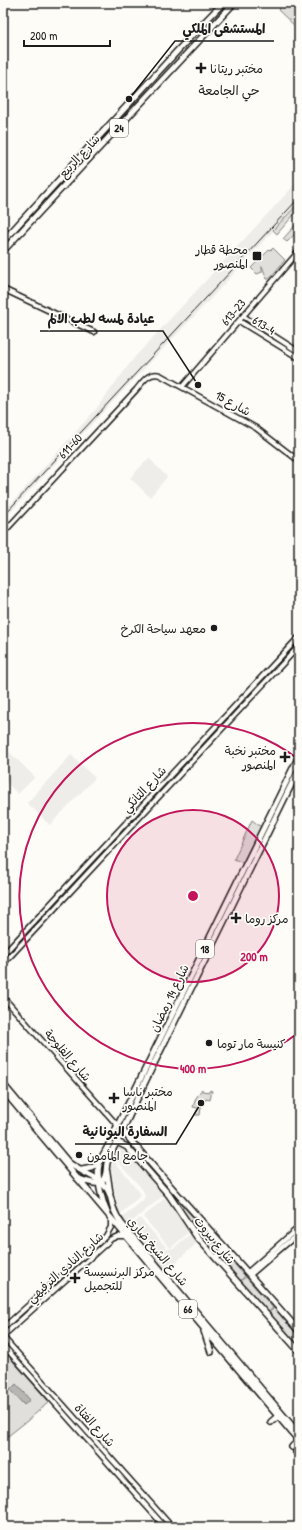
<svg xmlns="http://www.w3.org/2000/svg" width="302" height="1530" font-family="'Patrick Hand','Playpen Sans Arabic',sans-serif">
<rect width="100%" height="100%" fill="#fdfcf7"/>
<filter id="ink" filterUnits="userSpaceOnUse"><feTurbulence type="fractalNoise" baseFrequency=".025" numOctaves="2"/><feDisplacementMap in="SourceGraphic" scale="8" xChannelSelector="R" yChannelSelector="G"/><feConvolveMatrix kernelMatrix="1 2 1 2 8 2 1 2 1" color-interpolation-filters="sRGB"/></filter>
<g filter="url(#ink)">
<!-- built -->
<path fill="#eeede9" d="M 299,180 L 299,203 L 201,309 L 100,415 L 3,520 L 3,513 L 96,409 L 134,358 Z
M 149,458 L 167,477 L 150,497 L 130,478 Z
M 3,746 L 35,777 L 18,794 L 3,779 Z
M 71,755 L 95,778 L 50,825 L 27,803 Z
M 119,1145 L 127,1148 L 164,1195 L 127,1226 L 121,1219 L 143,1200 L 145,1196 L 143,1190 L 114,1157 Z
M 113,1159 L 141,1194 L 140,1196 L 118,1216 L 115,1207 L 116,1203 L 112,1171 L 110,1171 Z
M 167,1196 L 191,1230 L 172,1247 L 170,1248 L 143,1217 Z
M 140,1218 L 168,1249 L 174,1248 L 192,1232 L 199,1241 L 165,1272 L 129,1228 Z"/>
<!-- green -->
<path fill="#e0dfdb" stroke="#7e7e7c" d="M 285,3 L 299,3 L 299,30 L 278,10 Z
M 299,203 L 299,209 L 277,234 L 273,230 Z
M 299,221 L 299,230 L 287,242 L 283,239 Z
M 273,248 L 285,260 L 269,279 L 267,279 L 262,266 L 262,272 L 257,274 L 251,268 L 270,249 L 271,250 Z
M 244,319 L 299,353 L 299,356 L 244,321 Z
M 252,820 L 261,827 L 243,863 L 234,859 Z
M 202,1089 L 202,1091 L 210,1092 L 210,1090 L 212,1091 L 210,1100 L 206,1099 L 205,1101 L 202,1100 L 200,1115 L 195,1115 L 198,1108 L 193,1107 L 196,1098 Z
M 174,1196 L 245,1276 L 240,1281 L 197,1233 L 173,1198 L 172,1197 Z
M 246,1277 L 273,1308 L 268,1312 L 241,1281 Z
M 274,1308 L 299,1337 L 299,1343 L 297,1344 L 269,1313 Z
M 3,1350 L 49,1402 L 27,1421 L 3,1440 Z"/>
<!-- water -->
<path fill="#b7b6b2" stroke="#797876" d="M 16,1384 L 30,1400 L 24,1405 L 10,1390 Z"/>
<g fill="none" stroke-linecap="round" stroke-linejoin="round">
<defs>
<path id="minor" d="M 3,289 L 94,332
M 243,316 L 299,352
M 239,321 L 299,358
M 182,387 L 299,251
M 3,533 L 136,390 C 142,383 149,371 160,375 L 256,428 L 299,461
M 3,955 L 299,637
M 3,964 L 299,646
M 3,997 L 118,1126
M 248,1272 L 299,1227
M 250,1275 L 299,1233
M 3,1328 L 106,1236 L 111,1227 L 111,1218
M 3,1336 L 111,1239 L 118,1236 L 126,1236
M 3,1337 L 172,1527
M 3,1345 L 165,1527"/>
<path id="major" d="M 3,241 L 192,35 L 223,3
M 3,251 L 234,3
M 3,1084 L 68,1162 C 80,1173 98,1175 107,1189 C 111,1195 111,1201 113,1207 C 115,1213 118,1219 122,1224 L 299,1434
M 3,1090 L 299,1441
M 122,1129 L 127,1136 C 183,1202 242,1265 299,1331
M 110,1141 L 299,756
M 117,1142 L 127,1147 L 169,1195 L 197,1237 L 299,1351
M 116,1144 L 144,1084 L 299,769
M 82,1170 L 92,1168 L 99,1164
M 107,1172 L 110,1193
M 77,1178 C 86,1181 101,1189 105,1176 C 107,1171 106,1167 107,1163 C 109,1156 112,1150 115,1145
M 107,1212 C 102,1201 96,1177 99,1165 C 101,1157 107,1149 110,1142
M 216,1258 L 226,1248
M 204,1331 L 211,1352
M 271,1422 L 278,1416
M 292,1447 L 296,1443 L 296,1438
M 296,1452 L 299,1449"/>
</defs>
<!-- minor casing -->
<use href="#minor" stroke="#1c1c1c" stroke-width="7"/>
<!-- major casing -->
<use href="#major" stroke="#1c1c1c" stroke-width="8"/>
<!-- minor -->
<use href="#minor" stroke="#fdfcf7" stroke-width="4"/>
<!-- major -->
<use href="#major" stroke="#fdfcf7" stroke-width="5"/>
<!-- rail -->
<path stroke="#1c1c1c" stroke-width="1" d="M 3,516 L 299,198"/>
</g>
</g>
<!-- distance rings -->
<circle cx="193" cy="896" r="86" fill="#c2185b" fill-opacity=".12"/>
<g fill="none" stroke="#c2185b" stroke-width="2">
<circle cx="193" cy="896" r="86"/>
<path d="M298 1033A173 173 0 1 1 298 759"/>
</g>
<!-- markers -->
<g fill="#1c1c1c" stroke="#fdfcf7" stroke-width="1.5">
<path d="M199 62h4v4h4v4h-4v4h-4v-4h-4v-4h4z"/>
<rect x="252" y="251" width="10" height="10" rx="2"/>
<circle cx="214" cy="628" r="4"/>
<path d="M283 751h4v4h4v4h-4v4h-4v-4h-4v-4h4z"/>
<path d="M234 912h4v4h4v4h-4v4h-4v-4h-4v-4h4z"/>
<circle cx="209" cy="1043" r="4"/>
<path d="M112 1092h4v4h4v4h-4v4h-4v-4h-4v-4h4z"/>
<circle cx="79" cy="1155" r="4"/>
<path d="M73 1272h4v4h4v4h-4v4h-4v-4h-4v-4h4z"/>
</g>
<g text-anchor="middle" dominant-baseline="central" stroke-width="3.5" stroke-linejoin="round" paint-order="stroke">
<!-- shield labels -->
<g fill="#fdfcf7" stroke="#605f5e" stroke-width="1">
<rect x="110" y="119" width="18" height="18" rx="3"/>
<rect x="196" y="940" width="18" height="18" rx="3"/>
<rect x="179" y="1300" width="18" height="18" rx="3"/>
</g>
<g font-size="11" font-weight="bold" fill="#1c1c1c">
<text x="119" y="128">24</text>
<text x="205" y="949">18</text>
<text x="188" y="1309">66</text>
</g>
<!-- poi labels -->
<g font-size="12" fill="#1c1c1c" stroke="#fdfcf7" text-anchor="start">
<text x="210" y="68">مختبر ريتانا</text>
<text x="248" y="249" text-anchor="end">محطة قطار<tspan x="248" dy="14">المنصور</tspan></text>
<text x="206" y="628" text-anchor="end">معهد سياحة الكرخ</text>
<text x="276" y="750" text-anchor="end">مختبر نخبة<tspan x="276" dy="14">المنصور</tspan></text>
<text x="245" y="918">مركز روما</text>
<text x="217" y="1043">كنيسة مار توما</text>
<text x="123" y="1091">مختبر ناسا<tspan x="123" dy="14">المنصور</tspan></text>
<text x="87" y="1155">جامع المأمون</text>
<text x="84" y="1271">مركز البرنسيسة<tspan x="84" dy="14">للتجميل</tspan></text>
</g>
<!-- street labels -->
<g font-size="12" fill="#1c1c1c" stroke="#fdfcf7">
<text transform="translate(79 156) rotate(-47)">شارع الربيع</text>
<text transform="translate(233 312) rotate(-50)">613-23</text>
<text transform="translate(264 325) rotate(32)">613-4</text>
<text transform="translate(233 403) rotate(29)">شارع 15</text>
<text transform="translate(70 446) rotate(-47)">611-60</text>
<text transform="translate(144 789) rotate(-47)">شارع التانكي</text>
<text transform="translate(169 998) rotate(-64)">شارع 14 رمضان</text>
<text transform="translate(68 1055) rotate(49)">شارع الفلوجة</text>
<text transform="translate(215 1240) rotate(51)">شارع بيروت</text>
<text transform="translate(158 1251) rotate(50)">شارع الشيخ ضاري</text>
<text transform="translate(65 1267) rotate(-42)">شارع النادي الترفيهي</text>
<text transform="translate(95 1425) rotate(48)">شارع الفتاة</text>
</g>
<!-- neighbourhood labels -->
<g font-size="13" fill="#1c1c1c" stroke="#fdfcf7">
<text x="229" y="90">حي الجامعة</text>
</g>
</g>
<circle cx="193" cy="896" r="6" fill="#c2185b" stroke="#fdfcf7" stroke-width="2"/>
<g font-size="12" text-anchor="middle" font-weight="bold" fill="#c2185b" stroke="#fdfcf7" stroke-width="3.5" stroke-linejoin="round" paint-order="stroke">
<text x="254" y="961">200 m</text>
<text x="193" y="1073">400 m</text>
</g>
<!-- callouts -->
<path fill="none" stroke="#1c1c1c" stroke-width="1.5" d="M129 99L175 41H274M198 385L163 331H40M201 1103L176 1144H75"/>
<g fill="#1c1c1c" stroke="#fdfcf7" stroke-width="1.5">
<circle cx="129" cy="99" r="4"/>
<circle cx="198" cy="385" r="4"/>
<circle cx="201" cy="1103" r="4"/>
</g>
<g font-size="13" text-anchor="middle" font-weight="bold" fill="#1c1c1c" stroke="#fdfcf7" stroke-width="3.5" stroke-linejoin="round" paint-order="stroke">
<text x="224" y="33">المستشفى الملكي</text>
<text x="101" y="323">عيادة لمسه لطب الالم</text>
<text x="125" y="1136">السفارة اليونانية</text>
</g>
<!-- margin -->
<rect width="302" height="1530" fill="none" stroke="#fdfcf7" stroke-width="16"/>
<rect x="8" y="8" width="286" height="1514" fill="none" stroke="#1c1c1c" stroke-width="1.5" filter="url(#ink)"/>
<!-- scale -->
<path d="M24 40v6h86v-6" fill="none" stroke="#1c1c1c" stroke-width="2"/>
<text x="30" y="40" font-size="12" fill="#1c1c1c" stroke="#fdfcf7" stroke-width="3" paint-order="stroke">200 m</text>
</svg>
